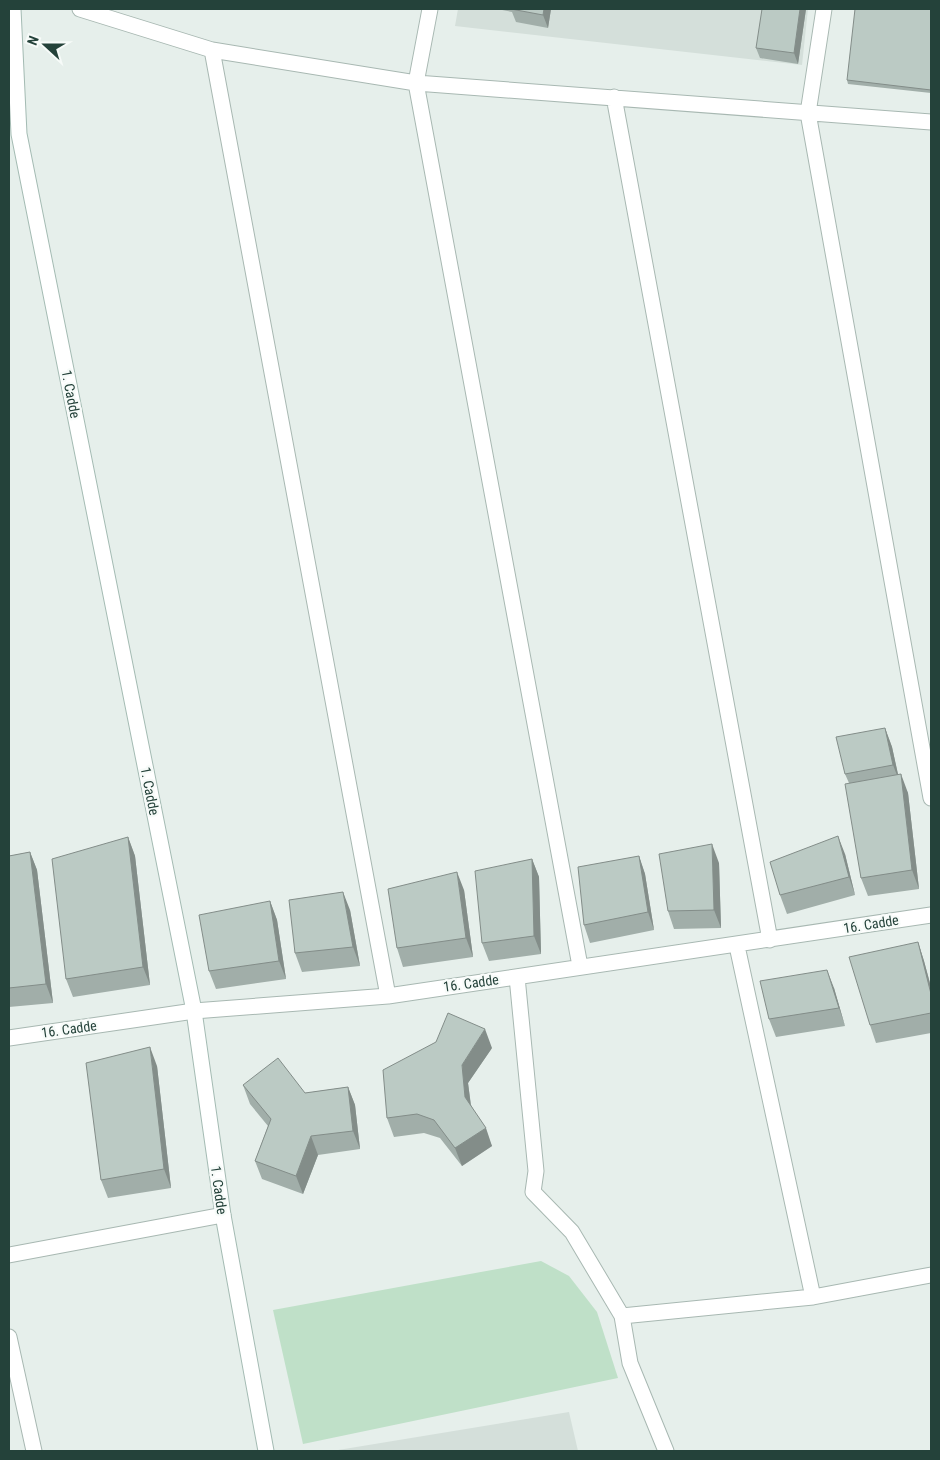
<svg xmlns="http://www.w3.org/2000/svg" width="940" height="1460" font-family="'Roboto Condensed',sans-serif">
<rect width="100%" height="100%" fill="#e6efeb"/>
<!-- built -->
<path fill="#d4dfda" d="M 458,9 L 808,9 L 802,65 L 455,26 Z
M 569,1412 L 578,1451 L 332,1451 Z"/>
<!-- green -->
<path fill="#bfe0c8" d="M 541,1261 L 569,1276 L 597,1312 L 618,1378 L 303,1444 L 273,1310 Z"/>
<g fill="none" stroke-linecap="round" stroke-linejoin="round">
<defs>
<path id="street" d="M 80,9 L 212,50 L 416,83 L 931,122
M 430,9 L 416,83 L 580,966
M 824,9 L 808,113 L 931,798
M 212,50 L 388,996
M 614,97 L 770,940
M 737,946 L 813,1297
M 517,977 L 536,1171 L 533,1192 L 572,1232 L 622,1316 L 630,1363 L 666,1451
M 9,1038 L 194,1011 L 388,996 L 931,915
M 9,1255 L 223,1215
M 622,1316 L 813,1297 L 931,1275
M 9,1337 L 34,1451"/>
<path id="secondary" d="M 13,9 L 19,134 L 194,1011 L 223,1215 L 266,1451"/>
</defs>
<!-- street casing -->
<use href="#street" stroke="#a8b8b2" stroke-width="17"/>
<!-- secondary casing -->
<use href="#secondary" stroke="#a4bbb3" stroke-width="17"/>
<!-- street -->
<use href="#street" stroke="#fff" stroke-width="15"/>
<!-- secondary -->
<use href="#secondary" stroke="#fff" stroke-width="15"/>
</g>
<!-- wall -->
<path fill="#a1aea9" d="M 497,9 L 551,9 L 548,28 L 516,22 L 512,12 Z
M 806,9 L 798,64 L 760,58 L 756,48 Z
M 931,9 L 931,93 L 848,84 L 847,80 Z
M 885,728 L 892,747 L 898,775 L 908,793 L 919,889 L 868,896 L 861,878 L 849,783 L 845,774 Z
M 128,837 L 135,856 L 150,985 L 73,997 L 66,979 Z
M 30,852 L 37,870 L 53,1003 L 9,1007 L 9,856 Z
M 845,854 L 855,895 L 787,914 L 780,895 Z
M 639,856 L 645,874 L 654,930 L 590,943 L 584,925 Z
M 532,859 L 539,877 L 541,954 L 489,961 L 482,943 Z
M 719,863 L 721,928 L 674,929 L 668,911 Z
M 464,890 L 473,957 L 403,967 L 397,948 Z
M 270,901 L 277,920 L 286,979 L 216,989 L 209,971 Z
M 350,910 L 360,966 L 302,972 L 295,953 Z
M 918,942 L 924,961 L 931,987 L 931,1033 L 876,1043 L 870,1025 Z
M 834,988 L 845,1026 L 776,1037 L 769,1019 Z
M 492,1048 L 468,1083 L 471,1105 L 492,1146 L 462,1166 L 440,1138 L 424,1133 L 394,1137 L 387,1118 Z
M 157,1066 L 171,1188 L 108,1198 L 101,1180 Z
M 243,1085 L 305,1093 L 348,1087 L 355,1105 L 360,1149 L 318,1155 L 303,1194 L 262,1179 L 255,1161 L 268,1126 L 250,1104 Z"/>
<!-- shaded-wall -->
<path fill="#838d89" d="M 544,9 L 551,9 L 548,28 L 543,15 Z
M 800,9 L 806,9 L 798,64 L 794,53 Z
M 885,728 L 892,747 L 900,783 L 893,765 Z
M 901,774 L 908,793 L 919,889 L 912,870 Z
M 838,836 L 845,854 L 855,895 L 849,877 Z
M 128,837 L 135,856 L 150,985 L 143,967 Z
M 712,844 L 719,863 L 721,928 L 714,910 Z
M 30,852 L 37,870 L 53,1003 L 46,984 Z
M 639,856 L 645,874 L 654,930 L 648,912 Z
M 532,859 L 539,877 L 541,954 L 534,936 Z
M 457,872 L 464,890 L 473,957 L 466,938 Z
M 343,892 L 350,910 L 360,966 L 353,947 Z
M 270,901 L 277,920 L 286,979 L 279,961 Z
M 918,942 L 924,961 L 931,987 L 931,994 Z
M 827,970 L 834,988 L 845,1026 L 839,1008 Z
M 485,1029 L 492,1048 L 468,1083 L 472,1115 L 465,1097 L 462,1065 Z
M 150,1047 L 157,1066 L 171,1188 L 164,1169 Z
M 348,1087 L 355,1105 L 360,1149 L 353,1131 Z
M 486,1128 L 492,1146 L 462,1166 L 455,1148 Z
M 311,1136 L 318,1155 L 303,1194 L 296,1176 Z"/>
<!-- building -->
<path fill="#bbcac4" stroke="#838d89" d="M 511,9 L 544,9 L 543,15 Z
M 762,9 L 800,9 L 794,53 L 756,48 Z
M 855,9 L 931,9 L 931,90 L 847,80 Z
M 885,728 L 893,765 L 845,774 L 836,737 Z
M 901,774 L 912,870 L 861,878 L 845,784 Z
M 838,836 L 849,877 L 780,895 L 770,862 Z
M 128,837 L 143,967 L 66,979 L 52,859 Z
M 712,844 L 714,910 L 668,911 L 659,854 Z
M 30,852 L 46,984 L 9,988 L 9,856 Z
M 639,856 L 648,912 L 584,925 L 578,867 Z
M 532,859 L 534,936 L 482,943 L 475,871 Z
M 457,872 L 466,938 L 397,948 L 388,889 Z
M 343,892 L 353,947 L 295,953 L 289,900 Z
M 270,901 L 279,961 L 209,971 L 199,915 Z
M 918,942 L 931,994 L 931,1013 L 870,1025 L 849,957 Z
M 827,970 L 839,1008 L 769,1019 L 760,981 Z
M 448,1013 L 485,1029 L 462,1065 L 465,1097 L 486,1128 L 455,1148 L 434,1120 L 417,1114 L 387,1118 L 383,1070 L 436,1042 Z
M 150,1047 L 164,1169 L 101,1180 L 86,1063 Z
M 278,1058 L 305,1093 L 348,1087 L 353,1131 L 311,1136 L 296,1176 L 255,1161 L 271,1119 L 243,1085 Z"/>
<g text-anchor="middle" dominant-baseline="central" stroke-width="4.5" stroke-linejoin="round" paint-order="stroke">
<!-- street labels -->
<g font-size="14" fill="#24423a" stroke="#f7fbf9">
<text transform="translate(71 394) rotate(79)">1. Cadde</text>
<text transform="translate(150 791) rotate(79)">1. Cadde</text>
<text transform="translate(871 924) rotate(-9)">16. Cadde</text>
<text transform="translate(471 983) rotate(-8)">16. Cadde</text>
<text transform="translate(69 1029) rotate(-8)">16. Cadde</text>
<text transform="translate(219 1190) rotate(82)">1. Cadde</text>
</g>
</g>
<!-- border -->
<rect width="940" height="1460" fill="none" stroke="#24423a" stroke-width="20"/>
<!-- north arrow -->
<g transform="translate(45 45) rotate(291)" stroke="#f7fbf9" stroke-width="4" paint-order="stroke">
<path d="M0-4L9 19L0 12L-9 19Z" fill="#24423a"/>
<text y="-8" font-size="14" font-weight="bold" text-anchor="middle" fill="#24423a">N</text>
</g>
</svg>
